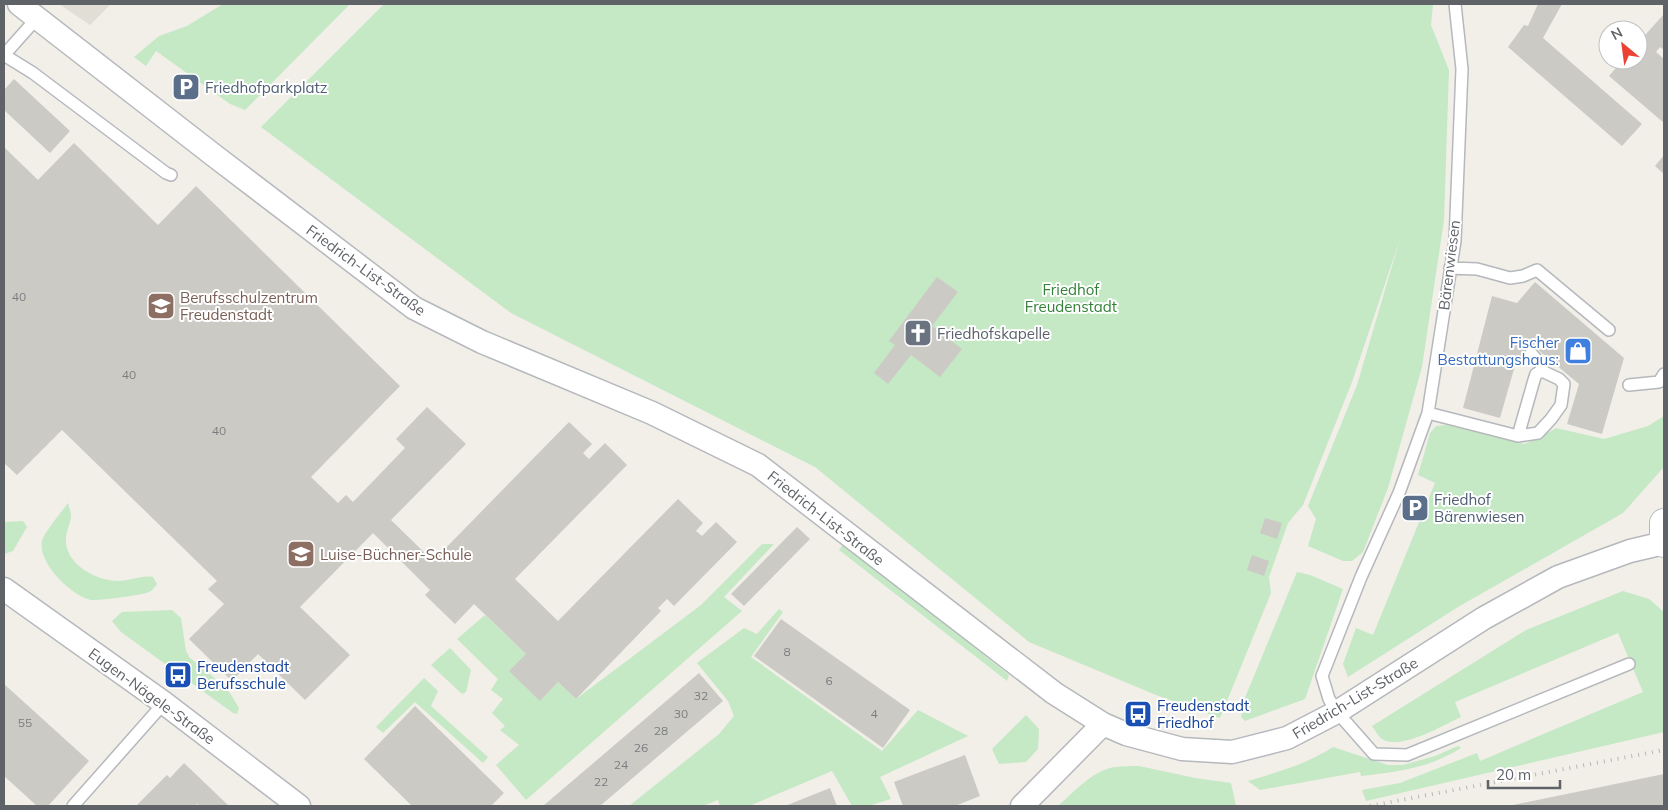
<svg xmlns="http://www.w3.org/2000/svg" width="1668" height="810" font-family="Mulish,sans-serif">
<rect width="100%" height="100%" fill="#f1efe8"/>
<!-- education -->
<path fill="#e1ded6" d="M 59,4 L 111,4 L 90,25 Z"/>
<!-- green -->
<path fill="#c5e8c5" d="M 223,4 L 350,4 L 245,110 L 230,104 L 156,51 L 146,66 L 134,57 L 159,36 L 187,26 Z
M 384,4 L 1433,4 L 1431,25 L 1449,70 L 1444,220 L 1422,367 L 1388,488 L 1363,552 L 1352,561 L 1343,561 L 1308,546 L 1316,519 L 1308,506 L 1357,385 L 1400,239 L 1352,382 L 1303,505 L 1288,523 L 1269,577 L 1271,593 L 1220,718 L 1156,695 L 1029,642 L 815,467 L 511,313 L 261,127 Z
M 1664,416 L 1664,467 L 1623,513 L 1458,607 L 1348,677 L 1343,664 L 1356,628 L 1373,635 L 1435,483 L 1418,475 L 1430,433 L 1436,426 L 1447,425 L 1524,444 L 1537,439 L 1556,428 L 1604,439 L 1648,426 Z
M 68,503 C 69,507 71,512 71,515 C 71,524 65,532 66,542 C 67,565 97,581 118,581 C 130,581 141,575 153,577 L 157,584 C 155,587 152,591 149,592 C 143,595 98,601 91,600 C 71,596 34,560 43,538 C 46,531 62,511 68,503 Z
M 23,521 L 27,527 L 13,551 L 4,554 L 4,522 Z
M 844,543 L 1009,675 L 1007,681 L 839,550 Z
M 762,544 L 774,544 L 724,597 L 742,611 L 526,800 L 496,765 L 519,745 L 500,730 L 505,726 L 492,713 L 503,699 L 491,690 L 498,679 L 457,639 L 485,615 L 526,654 L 540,701 L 558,682 L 576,699 L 701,605 Z
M 1297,572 L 1310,575 L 1343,589 L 1305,699 L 1245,721 L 1241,717 L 1244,700 Z
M 1623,591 L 1649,599 L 1664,612 L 1664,732 L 1366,801 L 1362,790 L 1400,783 L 1477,753 L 1480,761 L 1643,692 L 1618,633 L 1455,702 L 1461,717 C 1443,725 1401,751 1382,739 C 1378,736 1375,730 1372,726 L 1526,630 Z
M 779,609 L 783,612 L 751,657 L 882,751 L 918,710 L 968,736 L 880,777 L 891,799 L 868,806 L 852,806 L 832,771 L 749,806 L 720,806 L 718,800 L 703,806 L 629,806 L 719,734 L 734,716 L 728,701 L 697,663 L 744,628 L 757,634 Z
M 172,610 L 181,618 L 186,651 L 190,658 L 208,672 L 230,693 L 239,708 L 237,714 L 233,713 L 121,632 L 112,621 L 122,612 Z
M 450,648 L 471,670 L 466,692 L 462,694 L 431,665 Z
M 424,678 L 438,691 L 431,706 L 488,757 L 483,763 L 415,702 L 383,733 L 376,727 Z
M 1026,715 L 1039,729 L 1038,749 L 1026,762 L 999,764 L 992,749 Z
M 1458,746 L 1461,748 C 1429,768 1398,772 1361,776 L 1360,772 L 1260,790 L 1248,781 C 1278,772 1307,764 1333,747 L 1388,765 L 1403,765 L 1435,756 Z
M 1139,766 L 1195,778 L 1231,783 L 1236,806 L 1058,806 C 1074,792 1093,770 1115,767 C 1123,766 1131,766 1139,766 Z"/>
<!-- building -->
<path fill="#cccac5" d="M 1538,4 L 1562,4 L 1543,38 L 1642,124 L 1622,146 L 1508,47 L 1524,25 L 1528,26 Z
M 1664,14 L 1664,50 L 1660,47 L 1656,52 L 1664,59 L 1664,123 L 1609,76 L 1623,60 L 1638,60 L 1638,43 Z
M 14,79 L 70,131 L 50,153 L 4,110 L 4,90 Z
M 74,143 L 158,225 L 196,186 L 400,386 L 311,477 L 338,503 L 346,495 L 353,502 L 405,448 L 396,439 L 427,407 L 466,444 L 391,520 L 433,561 L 569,422 L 592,444 L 583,453 L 589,459 L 605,443 L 627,465 L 515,579 L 558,621 L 678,499 L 703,523 L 696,531 L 702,536 L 716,522 L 737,542 L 674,606 L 667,599 L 658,608 L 661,611 L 576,699 L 558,682 L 540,701 L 509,671 L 526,654 L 474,604 L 455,624 L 425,595 L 430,590 L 373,533 L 300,607 L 350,655 L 305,700 L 258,654 L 232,681 L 189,639 L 224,604 L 208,589 L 217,581 L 62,430 L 17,475 L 4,463 L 4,147 L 38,180 Z
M 1664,155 L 1664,174 L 1655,166 Z
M 937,277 L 958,292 L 932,326 L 962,349 L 940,377 L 911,355 L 888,384 L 874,373 L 895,345 L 889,341 Z
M 1535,282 L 1624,358 L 1602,434 L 1567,424 L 1579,384 L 1531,344 L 1516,362 L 1500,418 L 1463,408 L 1492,296 L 1517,303 Z
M 1265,518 L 1282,523 L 1277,539 L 1260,533 Z
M 797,527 L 810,539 L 744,606 L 731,594 Z
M 1252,555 L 1269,561 L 1264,576 L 1247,570 Z
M 781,619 L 910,710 L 883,748 L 754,656 Z
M 699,673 L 723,701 L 683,735 L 600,806 L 543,806 Z
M 4,684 L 89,761 L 48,806 L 37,806 L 4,776 Z
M 415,706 L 504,793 L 491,806 L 412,806 L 364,759 Z
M 965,755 L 980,796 L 955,806 L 903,806 L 894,782 Z
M 184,763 L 229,806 L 199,806 L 197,804 L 195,806 L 136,806 L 167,775 L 170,778 Z
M 1664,774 L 1664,806 L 1513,806 L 1513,805 Z
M 830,788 L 837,806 L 785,806 Z"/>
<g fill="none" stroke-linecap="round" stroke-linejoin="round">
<defs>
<path id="lane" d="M 1455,4 L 1462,69 L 1455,241 L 1428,413 L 1399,493 L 1361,577 L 1322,676 L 1329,699 L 1337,712 L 1374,754 L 1407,755 L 1629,664
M 37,18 L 4,55 L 33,73 L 166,173 L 171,175
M 1450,268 L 1477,269 L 1510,278 L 1523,276 L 1537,270 L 1609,330
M 1629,385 L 1659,382 L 1664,374
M 1428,413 L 1518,436 L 1538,433 L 1551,419 L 1561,405 L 1564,384 L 1559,379 L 1542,371 L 1542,366 L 1531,353
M 1518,436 L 1534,380 L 1536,374 L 1542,371
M 73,806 L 164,703"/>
<path id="street" d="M 19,4 L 216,157 L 414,308 L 482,342 L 652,413 L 758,465 L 1054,693 L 1103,724 L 1126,734 L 1182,749 L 1232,752 L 1287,738 L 1337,712 L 1484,618 L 1558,577 L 1630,551 L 1664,543
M 4,589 L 164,703 L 299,806
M 1022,806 L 1103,724"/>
<path id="secondary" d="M 1664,523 L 1664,543"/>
</defs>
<!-- lane casing -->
<use href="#lane" stroke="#b5b8bc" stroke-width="14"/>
<!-- street casing -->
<use href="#street" stroke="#b5b8bc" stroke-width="25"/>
<!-- secondary casing -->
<use href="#secondary" stroke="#b6babf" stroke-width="30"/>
<!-- lane -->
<use href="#lane" stroke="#fff" stroke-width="11"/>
<!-- street -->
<use href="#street" stroke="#fff" stroke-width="22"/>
<!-- secondary -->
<use href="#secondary" stroke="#fff" stroke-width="28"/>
<!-- rail -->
<path stroke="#b6b7b8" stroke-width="4" stroke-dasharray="1 6" stroke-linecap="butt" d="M 1370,806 L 1664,750"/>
</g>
<!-- icons -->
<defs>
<symbol id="parking-square" viewBox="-11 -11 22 22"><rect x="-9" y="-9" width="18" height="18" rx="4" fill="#5c6f8a" stroke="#fff"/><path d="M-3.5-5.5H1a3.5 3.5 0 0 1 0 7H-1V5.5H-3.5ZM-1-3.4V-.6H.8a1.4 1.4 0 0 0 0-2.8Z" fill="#fff"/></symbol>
<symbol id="school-square" viewBox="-11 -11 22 22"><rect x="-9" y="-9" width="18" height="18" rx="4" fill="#8d6e63" stroke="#fff"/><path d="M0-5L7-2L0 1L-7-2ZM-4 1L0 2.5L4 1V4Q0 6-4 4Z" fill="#fff"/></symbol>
<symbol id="church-square" viewBox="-11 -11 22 22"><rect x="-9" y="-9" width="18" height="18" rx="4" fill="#6b7280" stroke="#fff"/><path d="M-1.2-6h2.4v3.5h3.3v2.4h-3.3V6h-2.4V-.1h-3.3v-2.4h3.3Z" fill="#fff"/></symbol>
<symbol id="shop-square" viewBox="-11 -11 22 22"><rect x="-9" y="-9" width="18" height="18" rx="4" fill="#3f7fe0" stroke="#fff"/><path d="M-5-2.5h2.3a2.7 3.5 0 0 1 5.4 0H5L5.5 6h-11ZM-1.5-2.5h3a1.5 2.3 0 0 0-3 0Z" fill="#fff"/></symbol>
<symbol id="bus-square" viewBox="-11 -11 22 22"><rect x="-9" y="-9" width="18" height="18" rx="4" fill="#1a4fb4" stroke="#fff"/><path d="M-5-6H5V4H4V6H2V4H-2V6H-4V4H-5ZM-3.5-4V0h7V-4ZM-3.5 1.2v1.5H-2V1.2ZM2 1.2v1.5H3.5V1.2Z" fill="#fff"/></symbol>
</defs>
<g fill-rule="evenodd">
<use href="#parking-square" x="170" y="71" width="32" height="32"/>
<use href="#school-square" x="145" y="290" width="32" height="32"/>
<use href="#church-square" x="902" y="317" width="32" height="32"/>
<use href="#shop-square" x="1562" y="335" width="32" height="32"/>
<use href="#parking-square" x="1399" y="492" width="32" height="32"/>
<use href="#school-square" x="285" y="538" width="32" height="32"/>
<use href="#bus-square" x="162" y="659" width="32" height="32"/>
<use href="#bus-square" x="1122" y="698" width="32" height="32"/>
</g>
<g text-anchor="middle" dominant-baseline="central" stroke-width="4" stroke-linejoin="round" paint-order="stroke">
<!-- number labels -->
<g font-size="12" fill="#7a7d7f">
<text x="19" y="296">40</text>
<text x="129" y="374">40</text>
<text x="219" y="430">40</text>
<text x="787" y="651">8</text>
<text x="829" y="680">6</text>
<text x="701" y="695">32</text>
<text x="681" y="713">30</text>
<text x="874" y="713">4</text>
<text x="25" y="722">55</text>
<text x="661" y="730">28</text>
<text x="641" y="747">26</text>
<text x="621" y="764">24</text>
<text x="601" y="781">22</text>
</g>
<!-- service labels -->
<g font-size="15" fill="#4e5e75" stroke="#fff" text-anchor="start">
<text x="205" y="87">Friedhofparkplatz</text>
<text x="1434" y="499">Friedhof<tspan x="1434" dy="17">Bärenwiesen</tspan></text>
</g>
<!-- street labels -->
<g font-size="15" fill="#5f6368" stroke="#fff">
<text transform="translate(1449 265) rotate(-83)">Bärenwiesen</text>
<text transform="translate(366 270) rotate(36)">Friedrich-List-Straße</text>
<text transform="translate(826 518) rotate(38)">Friedrich-List-Straße</text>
<text transform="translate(152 696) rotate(36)">Eugen-Nägele-Straße</text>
<text transform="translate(1355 698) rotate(-31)">Friedrich-List-Straße</text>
</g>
<!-- park labels -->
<g font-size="15" fill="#348238" stroke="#fff">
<text x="1071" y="289">Friedhof<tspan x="1071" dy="17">Freudenstadt</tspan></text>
</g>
<!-- education labels -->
<g font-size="15" fill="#785e54" stroke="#fff" text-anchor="start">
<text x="180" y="297">Berufsschulzentrum<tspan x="180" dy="17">Freudenstadt</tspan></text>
<text x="320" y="554">Luise-Büchner-Schule</text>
</g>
<!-- worship labels -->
<g font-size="15" fill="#5b616d" stroke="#fff" text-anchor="start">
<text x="937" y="333">Friedhofskapelle</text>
</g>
<!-- shop labels -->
<g font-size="15" fill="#366cbe" stroke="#fff" text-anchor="end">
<text x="1559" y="342">Fischer<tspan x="1559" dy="17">Bestattungshaus:</tspan></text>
</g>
<!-- transit labels -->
<g font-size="15" fill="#164399" stroke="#fff" text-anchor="start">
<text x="197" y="666">Freudenstadt<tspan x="197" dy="17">Berufsschule</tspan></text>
<text x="1157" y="705">Freudenstadt<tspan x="1157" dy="17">Friedhof</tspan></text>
</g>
</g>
<!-- border -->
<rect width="1668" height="810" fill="none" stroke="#5f6368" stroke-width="10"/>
<!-- north arrow -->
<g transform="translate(1623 45) rotate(331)"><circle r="24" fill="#ffffff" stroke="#bfc1c3"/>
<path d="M0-4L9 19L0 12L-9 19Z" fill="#ea4335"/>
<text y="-8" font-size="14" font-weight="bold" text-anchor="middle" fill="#5f6368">N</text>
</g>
<!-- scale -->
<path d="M1488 780v8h72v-8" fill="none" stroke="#5f6368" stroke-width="2.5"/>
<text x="1496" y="780" font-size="15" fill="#5f6368" stroke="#ffffff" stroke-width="4" paint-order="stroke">20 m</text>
</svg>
